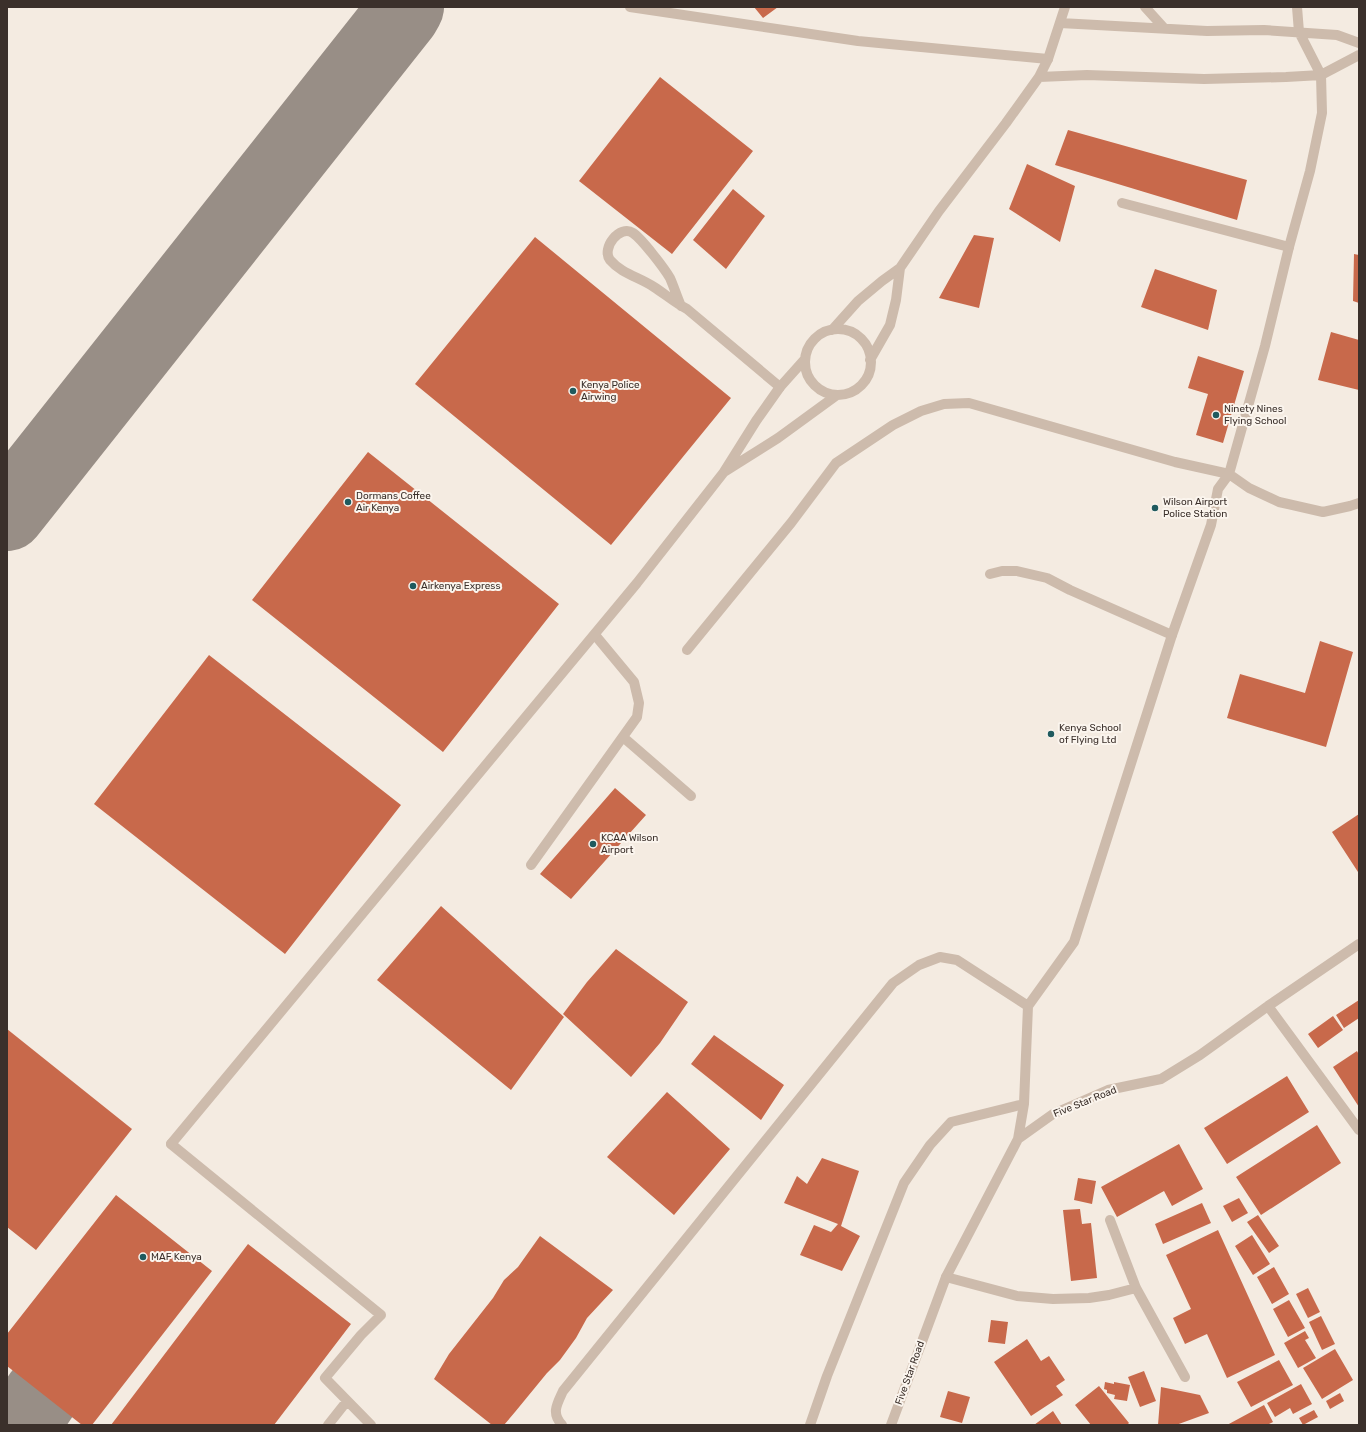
<svg xmlns="http://www.w3.org/2000/svg" width="1366" height="1432" font-family="Rubik,sans-serif">
<rect width="100%" height="100%" fill="#f4ebe1"/>
<g fill="none" stroke-linecap="round" stroke-linejoin="round">
<!-- taxiway -->
<path stroke="#988e86" stroke-width="76" d="M 7,513 L 402,14 L 406,7
M 21,1425 L 42,1394"/>
</g>
<!-- building -->
<path fill="#c8694b" d="M 754,7 L 778,7 L 763,18 Z
M 660,77 L 753,151 L 672,254 L 579,181 Z
M 1068,130 L 1247,180 L 1237,220 L 1055,165 Z
M 1027,164 L 1075,186 L 1060,242 L 1009,209 Z
M 733,189 L 765,216 L 726,269 L 693,240 Z
M 974,235 L 994,238 L 979,308 L 939,298 Z
M 535,237 L 731,398 L 611,545 L 415,384 Z
M 1354,254 L 1359,255 L 1359,303 L 1353,301 Z
M 1155,269 L 1217,290 L 1208,330 L 1141,307 Z
M 1331,332 L 1359,340 L 1359,390 L 1318,380 Z
M 1198,356 L 1244,371 L 1223,443 L 1196,435 L 1208,394 L 1188,388 Z
M 368,452 L 559,604 L 443,752 L 252,600 Z
M 1320,641 L 1353,652 L 1326,747 L 1227,718 L 1240,674 L 1305,693 Z
M 209,655 L 401,805 L 285,954 L 94,804 Z
M 615,788 L 646,815 L 571,899 L 540,874 Z
M 1359,814 L 1359,871 L 1358,872 L 1332,832 Z
M 441,906 L 564,1017 L 511,1090 L 377,980 Z
M 616,949 L 688,1002 L 660,1043 L 631,1077 L 563,1014 L 587,982 Z
M 1359,1000 L 1359,1018 L 1344,1028 L 1336,1015 Z
M 1333,1016 L 1343,1030 L 1318,1048 L 1308,1034 Z
M 7,1029 L 132,1129 L 36,1250 L 7,1227 Z
M 714,1035 L 784,1085 L 761,1120 L 691,1064 Z
M 1357,1051 L 1359,1055 L 1359,1107 L 1333,1067 Z
M 1287,1076 L 1309,1112 L 1227,1164 L 1204,1128 Z
M 667,1092 L 730,1149 L 674,1215 L 607,1157 Z
M 1317,1125 L 1341,1163 L 1261,1215 L 1236,1177 Z
M 1179,1144 L 1203,1189 L 1172,1206 L 1164,1191 L 1117,1217 L 1101,1187 Z
M 822,1158 L 859,1171 L 841,1226 L 860,1236 L 842,1271 L 800,1255 L 814,1225 L 831,1232 L 838,1224 L 784,1203 L 797,1176 L 807,1184 Z
M 1078,1178 L 1096,1181 L 1092,1204 L 1074,1200 Z
M 116,1195 L 212,1271 L 92,1425 L 82,1425 L 7,1366 L 7,1334 Z
M 1239,1198 L 1248,1213 L 1232,1222 L 1223,1206 Z
M 1202,1203 L 1211,1223 L 1163,1244 L 1155,1224 Z
M 1080,1209 L 1082,1224 L 1091,1223 L 1097,1278 L 1071,1281 L 1063,1210 Z
M 1258,1215 L 1279,1246 L 1269,1253 L 1247,1222 Z
M 1218,1230 L 1275,1355 L 1227,1378 L 1207,1334 L 1185,1344 L 1173,1318 L 1191,1309 L 1166,1255 Z
M 1252,1235 L 1270,1264 L 1253,1275 L 1235,1246 Z
M 540,1236 L 613,1290 L 587,1318 L 576,1338 L 560,1360 L 547,1373 L 515,1412 L 504,1425 L 492,1425 L 434,1379 L 449,1354 L 493,1298 L 504,1280 L 518,1267 Z
M 248,1244 L 351,1324 L 274,1425 L 111,1425 Z
M 1274,1267 L 1289,1294 L 1272,1304 L 1257,1277 Z
M 1308,1288 L 1320,1312 L 1308,1318 L 1296,1294 Z
M 1289,1300 L 1305,1328 L 1288,1337 L 1273,1309 Z
M 1321,1316 L 1335,1344 L 1322,1350 L 1309,1322 Z
M 991,1320 L 1008,1322 L 1005,1344 L 988,1342 Z
M 1305,1331 L 1309,1338 L 1305,1340 L 1316,1358 L 1298,1368 L 1284,1343 Z
M 1027,1339 L 1041,1361 L 1049,1356 L 1065,1380 L 1056,1386 L 1063,1395 L 1031,1416 L 994,1362 Z
M 1335,1349 L 1353,1380 L 1322,1399 L 1303,1368 Z
M 1279,1360 L 1293,1385 L 1251,1407 L 1237,1382 Z
M 1144,1371 L 1156,1401 L 1140,1407 L 1128,1377 Z
M 1105,1382 L 1114,1384 L 1114,1382 L 1130,1385 L 1127,1401 L 1114,1399 L 1115,1395 L 1107,1393 L 1107,1390 L 1104,1389 Z
M 1301,1384 L 1312,1404 L 1293,1414 L 1290,1408 L 1275,1417 L 1267,1403 Z
M 1099,1386 L 1129,1423 L 1127,1425 L 1091,1425 L 1075,1405 Z
M 1161,1387 L 1200,1395 L 1209,1413 L 1176,1425 L 1158,1425 Z
M 948,1391 L 970,1397 L 962,1423 L 940,1417 Z
M 1340,1393 L 1344,1401 L 1330,1409 L 1326,1401 Z
M 1264,1405 L 1273,1422 L 1267,1425 L 1227,1425 Z
M 1314,1410 L 1318,1417 L 1303,1425 L 1299,1418 Z
M 1053,1411 L 1062,1425 L 1034,1425 Z"/>
<g fill="none" stroke-linecap="round" stroke-linejoin="round">
<!-- service -->
<path stroke="#cdbbac" stroke-width="10" d="M 630,7 L 858,41 L 1048,59
M 1297,7 L 1299,32
M 1122,203 L 1289,247
M 681,306 C 677,297 674,287 670,278 C 664,268 642,239 633,233 C 620,224 601,248 610,260 C 622,274 639,277 654,287 C 665,294 675,303 687,309 L 780,387
M 990,574 L 1002,571 L 1017,571 L 1047,578 L 1070,590 L 1172,635
M 687,650 L 791,523 L 836,463 L 893,425 L 921,411 L 944,404 L 969,403 L 1175,462 L 1229,474
M 623,737 L 691,796
M 531,865 L 637,717 L 639,703 L 634,682 L 595,635
M 171,1144 L 381,1315 L 361,1335 L 325,1378 L 371,1425
M 1110,1220 L 1136,1288 L 1185,1377
M 946,1277 L 1017,1296 L 1053,1299 L 1089,1298 L 1109,1295 L 1136,1288
M 328,1425 L 347,1401"/>
<!-- minor -->
<path stroke="#cdbbac" stroke-width="10" d="M 1145,7 L 1164,28
M 1060,23 L 1207,31 L 1264,30 L 1337,35 L 1359,43
M 1039,77 L 1087,75 L 1204,79 L 1286,77 L 1321,75 L 1359,55
M 900,268 L 939,211 L 1006,123 L 1039,77 L 1048,59 L 1065,7
M805 362a33 33 0 1 1 66 0a33 33 0 1 1-66 0Z
M 832,330 L 858,301 L 882,281 L 900,268 L 896,300 L 890,325 L 870,360
M 805,359 L 780,387 L 756,421 L 724,472 L 778,438 L 837,395
M 1229,474 L 1249,488 L 1279,502 L 1323,512 L 1350,506 L 1359,503
M 1268,1006 L 1359,1130
M 1018,1139 L 1024,1104 L 1028,1006 L 1074,942 L 1172,635 L 1211,525 L 1218,489 L 1229,474 L 1265,346 L 1289,247 L 1310,171 L 1322,113 L 1321,75 L 1299,32
M 171,1144 L 637,583 L 724,472
M 562,1425 C 551,1413 557,1404 563,1391 L 893,983 L 919,965 L 940,957 L 957,960 L 1028,1006
M 810,1425 L 827,1376 L 904,1183 L 930,1145 L 951,1122 L 1024,1104
M 891,1425 L 946,1277 L 1018,1139 L 1053,1114 L 1108,1090 L 1161,1079 L 1200,1055 L 1268,1006 L 1359,944"/>
</g>
<!-- markers -->
<g fill="#1f5a5e" stroke="#fbf5ee" stroke-width="1.5">
<circle cx="573" cy="391" r="4"/>
<circle cx="1216" cy="415" r="4"/>
<circle cx="348" cy="502" r="4"/>
<circle cx="1155" cy="508" r="4"/>
<circle cx="413" cy="586" r="4"/>
<circle cx="1051" cy="734" r="4"/>
<circle cx="593" cy="844" r="4"/>
<circle cx="143" cy="1257" r="4"/>
</g>
<g text-anchor="middle" dominant-baseline="central" stroke-width="4" stroke-linejoin="round" paint-order="stroke">
<!-- poi labels -->
<g font-size="10" fill="#3b302b" stroke="#fbf5ee" text-anchor="start">
<text x="581" y="385">Kenya Police<tspan x="581" dy="12">Airwing</tspan></text>
<text x="1224" y="409">Ninety Nines<tspan x="1224" dy="12">Flying School</tspan></text>
<text x="356" y="496">Dormans Coffee<tspan x="356" dy="12">Air Kenya</tspan></text>
<text x="1163" y="502">Wilson Airport<tspan x="1163" dy="12">Police Station</tspan></text>
<text x="421" y="586">Airkenya Express</text>
<text x="1059" y="728">Kenya School<tspan x="1059" dy="12">of Flying Ltd</tspan></text>
<text x="601" y="838">KCAA Wilson<tspan x="601" dy="12">Airport</tspan></text>
<text x="151" y="1257">MAF Kenya</text>
</g>
<!-- street labels -->
<g font-size="10" fill="#3b302b" stroke="#fbf5ee">
<text transform="translate(1085 1102) rotate(-22)">Five Star Road</text>
<text transform="translate(910 1373) rotate(-70)">Five Star Road</text>
</g>
</g>
<!-- border -->
<rect width="1366" height="1432" fill="none" stroke="#3b302b" stroke-width="16"/>
</svg>
